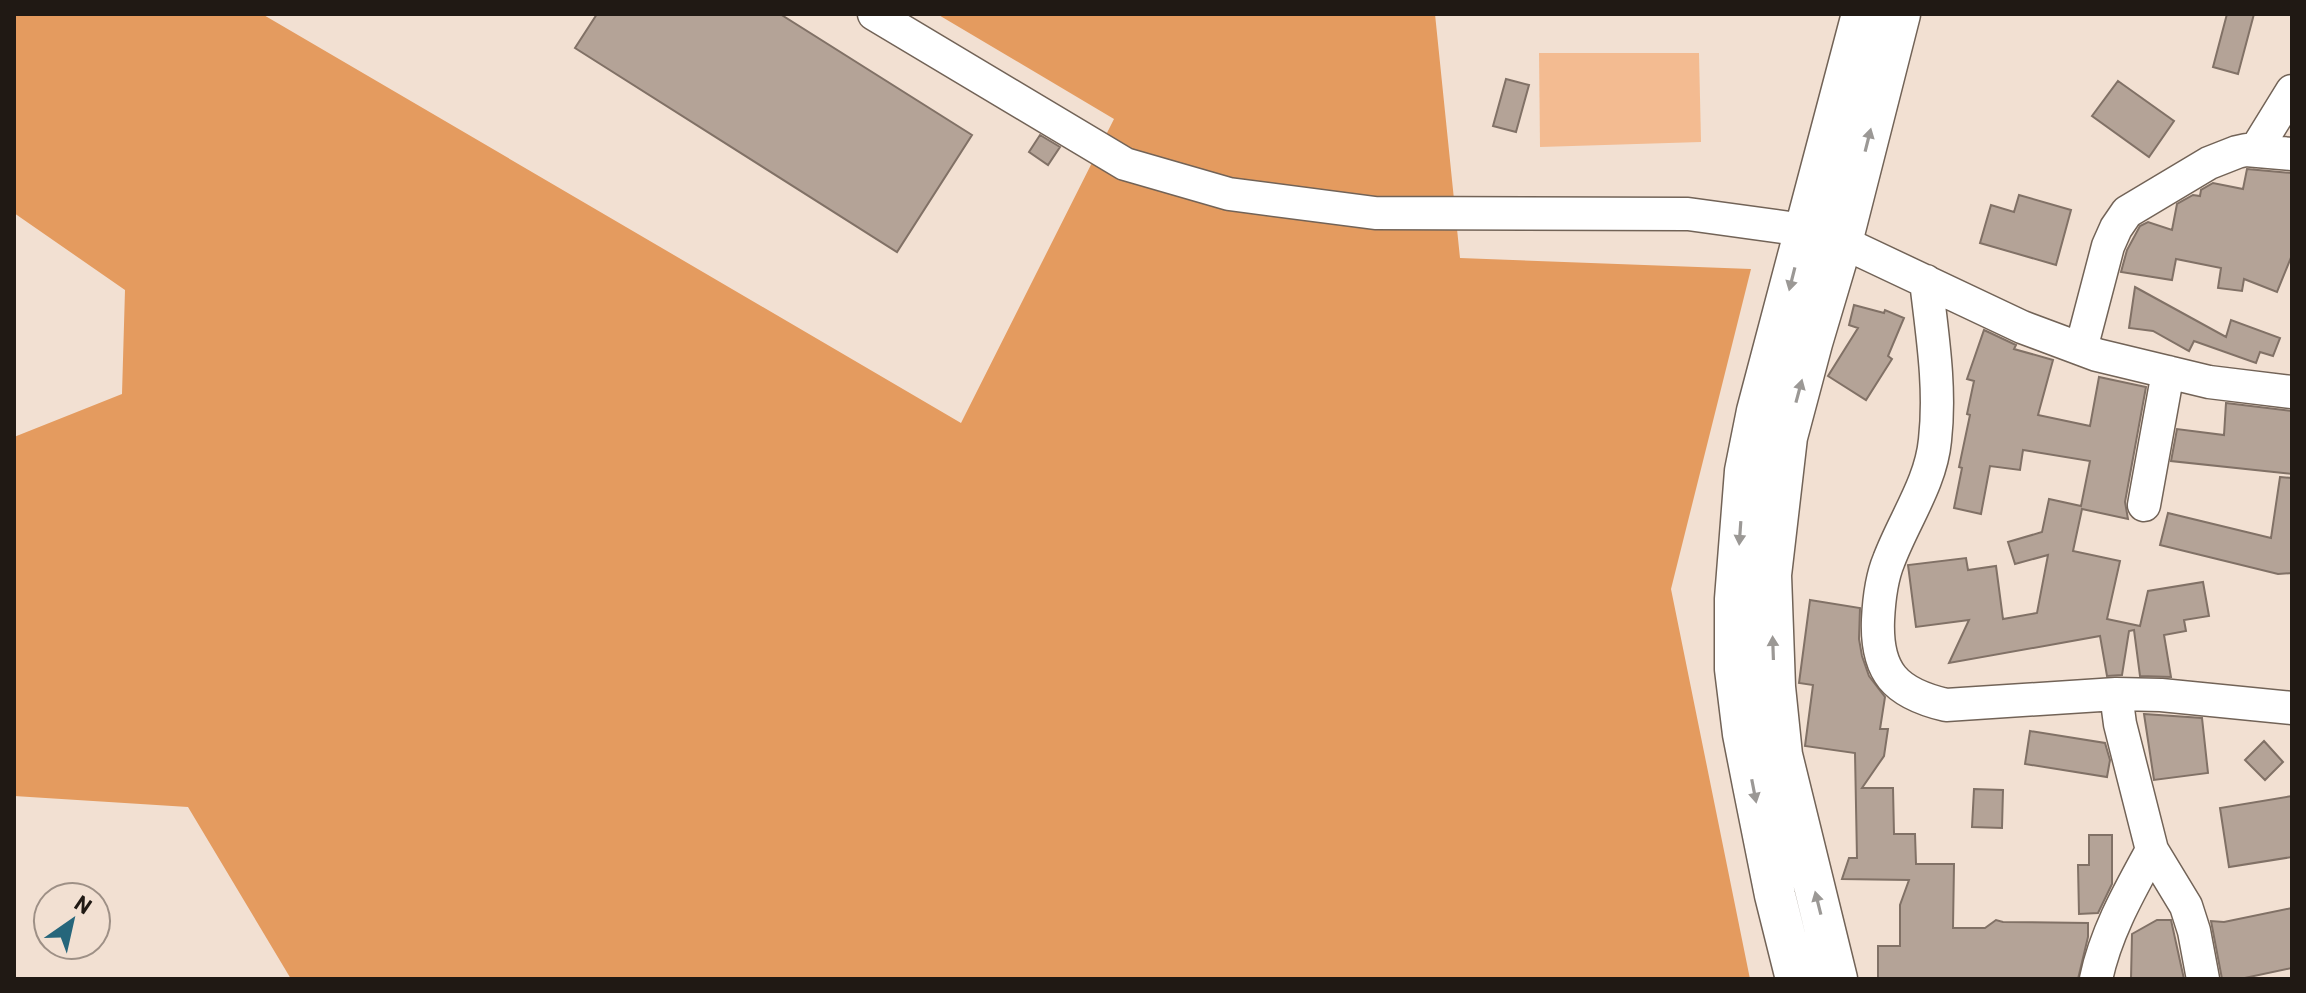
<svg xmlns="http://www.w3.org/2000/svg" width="2306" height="993" font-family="Barlow,sans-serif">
<rect width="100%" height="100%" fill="#f2e0d2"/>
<!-- green -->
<path fill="#f3bb91" d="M 1539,53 L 1699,53 L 1701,142 L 1540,147 Z"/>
<!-- forest -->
<path fill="#e49b5f" d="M 14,14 L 262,14 L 961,423 L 1114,119 L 937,14 L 1435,14 L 1460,258 L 1751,269 L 1671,589 L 1750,979 L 291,979 L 188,807 L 14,796 L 14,437 L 122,394 L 125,290 L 14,213 Z"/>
<!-- building -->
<path fill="#b4a397" stroke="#817166" stroke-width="2" d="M 597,14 L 780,14 L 972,135 L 897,252 L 575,48 Z
M 2227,14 L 2254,14 L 2238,74 L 2213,67 Z
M 1506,79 L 1529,85 L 1516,132 L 1493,126 Z
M 2118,81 L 2174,121 L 2149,157 L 2092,116 Z
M 1040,135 L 1060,147 L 1048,165 L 1029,152 Z
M 2247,169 L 2292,173 L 2292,255 L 2277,292 L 2244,279 L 2242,291 L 2218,288 L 2221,268 L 2176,259 L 2172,280 L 2121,272 L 2127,250 L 2140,226 L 2148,222 L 2172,230 L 2177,204 L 2193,195 L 2200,196 L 2201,190 L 2213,183 L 2243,189 Z
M 2019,195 L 2071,210 L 2056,265 L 1980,243 L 1991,205 L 2014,212 Z
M 2135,287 L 2226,337 L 2231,320 L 2280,338 L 2273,356 L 2260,352 L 2256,363 L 2194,341 L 2189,351 L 2153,331 L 2129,328 Z
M 1854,305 L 1884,313 L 1885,310 L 1904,318 L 1888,356 L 1892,359 L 1866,400 L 1828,376 L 1858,328 L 1849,325 Z
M 1984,330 L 2016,345 L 2014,349 L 2053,360 L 2038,415 L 2090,426 L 2099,377 L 2146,387 L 2125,502 L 2128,519 L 2082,509 L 2073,551 L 2120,561 L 2107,619 L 2140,626 L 2148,591 L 2203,582 L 2209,616 L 2184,620 L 2186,631 L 2164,635 L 2171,677 L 2140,676 L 2134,630 L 2129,631 L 2122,675 L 2107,676 L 2100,636 L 1949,663 L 1969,620 L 1916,627 L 1908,565 L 1966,558 L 1968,570 L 1996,566 L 2003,619 L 2037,613 L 2048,555 L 2015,564 L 2008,542 L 2042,532 L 2049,499 L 2081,506 L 2090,461 L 2023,450 L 2020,470 L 1990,466 L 1981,514 L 1954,508 L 1962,468 L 1959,467 L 1970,415 L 1967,414 L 1974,381 L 1967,379 Z
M 2226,403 L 2292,411 L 2292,474 L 2171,461 L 2177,429 L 2224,435 Z
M 2280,477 L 2292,478 L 2292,573 L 2278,574 L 2160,545 L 2168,513 L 2271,538 Z
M 1810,600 L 1860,608 L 1859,639 L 1862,656 L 1869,676 L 1885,697 L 1880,729 L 1888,729 L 1884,756 L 1862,788 L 1893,788 L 1894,834 L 1915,834 L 1916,864 L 1954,864 L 1953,928 L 1985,928 L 1996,920 L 2003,922 L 2088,923 L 2088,937 L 2078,979 L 1878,979 L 1878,946 L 1900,946 L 1900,905 L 1909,880 L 1842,879 L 1849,858 L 1857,858 L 1855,753 L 1805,746 L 1813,685 L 1799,683 Z
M 2144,714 L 2202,718 L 2208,773 L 2154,780 Z
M 2030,731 L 2105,743 L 2110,760 L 2107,777 L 2025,764 Z
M 2264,741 L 2283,762 L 2265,780 L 2245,760 Z
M 1974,789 L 2003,790 L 2002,828 L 1972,827 Z
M 2292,796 L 2292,857 L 2229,867 L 2220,808 Z
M 2089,835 L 2112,835 L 2112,884 L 2098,913 L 2079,914 L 2078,865 L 2089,865 Z
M 2292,908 L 2292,968 L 2240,979 L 2222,979 L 2211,921 L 2224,922 Z
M 2157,920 L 2171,920 L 2184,979 L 2131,979 L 2132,934 Z"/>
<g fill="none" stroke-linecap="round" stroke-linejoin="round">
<defs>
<path id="minor" d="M 874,14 L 1125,164 L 1229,194 L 1375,213 L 1688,214 L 1804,230 L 1842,242 L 2022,327 L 2097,355 L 2209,382 L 2292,392
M 2255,151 L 2292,91
M 1926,281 C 1932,333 1941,387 1935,440 C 1931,483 1904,520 1889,560 C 1881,579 1879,599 1878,620 C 1876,672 1895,693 1946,705 L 2116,694 L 2120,724 L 2152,850 L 2186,906 L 2194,931 L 2203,979
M 2081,349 L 2108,246 L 2116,228 L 2127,212 L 2209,163 L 2237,152 L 2246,150 L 2292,154
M 2144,505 L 2168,372
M 2116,694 L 2161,695 L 2292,708
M 2096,979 C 2106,932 2129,892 2152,850"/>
<path id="major" d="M 1796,979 L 1775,895 L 1753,785 L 1743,734 L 1735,669 L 1735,599 L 1745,471 L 1757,411 L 1862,14
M 1837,979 L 1782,755 L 1775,687 L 1771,575 L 1787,437 L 1812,343 L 1842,242 L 1900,14"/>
</defs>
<!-- minor casing -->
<use href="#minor" stroke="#726357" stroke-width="35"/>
<!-- major casing -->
<use href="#major" stroke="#726357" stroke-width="43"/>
<!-- minor -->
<use href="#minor" stroke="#fff" stroke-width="32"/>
<!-- major -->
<use href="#major" stroke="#fff" stroke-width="40"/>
</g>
<!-- one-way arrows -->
<defs><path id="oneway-solid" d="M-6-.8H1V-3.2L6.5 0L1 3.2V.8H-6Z" transform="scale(2)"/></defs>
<g fill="#9b9895">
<use href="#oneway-solid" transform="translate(1868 140) rotate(-76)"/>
<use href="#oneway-solid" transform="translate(1792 279) rotate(104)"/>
<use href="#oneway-solid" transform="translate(1799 391) rotate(-75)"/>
<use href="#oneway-solid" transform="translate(1740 533) rotate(94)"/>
<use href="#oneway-solid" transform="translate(1773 648) rotate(-92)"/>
<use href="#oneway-solid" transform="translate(1754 791) rotate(79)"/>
<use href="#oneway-solid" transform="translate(1818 903) rotate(-104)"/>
</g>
<!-- border -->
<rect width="2306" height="993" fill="none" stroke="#201914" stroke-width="32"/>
<!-- north arrow -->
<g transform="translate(72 921) rotate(34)"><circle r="38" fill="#f2e0d2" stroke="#9e9086" stroke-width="2"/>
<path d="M0-6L14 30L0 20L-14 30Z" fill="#26667b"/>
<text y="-12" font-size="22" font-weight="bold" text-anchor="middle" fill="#201914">N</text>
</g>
</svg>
